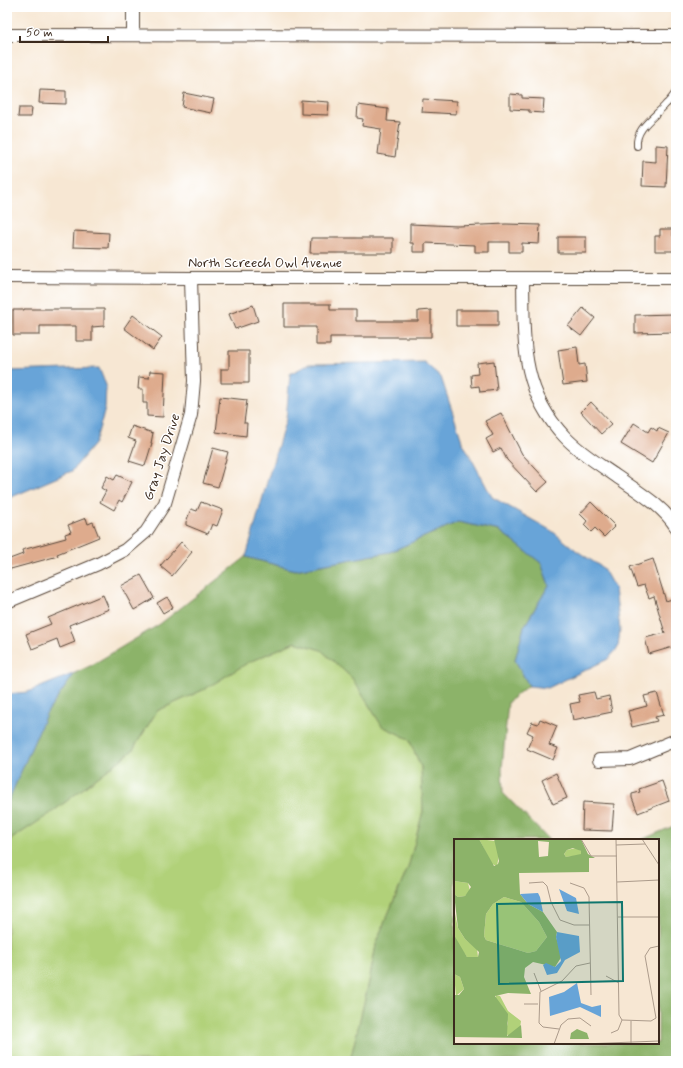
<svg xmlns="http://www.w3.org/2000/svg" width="683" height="1068" font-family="Mynerve,sans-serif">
<rect width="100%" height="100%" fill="#fff"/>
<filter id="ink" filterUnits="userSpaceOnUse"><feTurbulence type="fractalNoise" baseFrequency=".025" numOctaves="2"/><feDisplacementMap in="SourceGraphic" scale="8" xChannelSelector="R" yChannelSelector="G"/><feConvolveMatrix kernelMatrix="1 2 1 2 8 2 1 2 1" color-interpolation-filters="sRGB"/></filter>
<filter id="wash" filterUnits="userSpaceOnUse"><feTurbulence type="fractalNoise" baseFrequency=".012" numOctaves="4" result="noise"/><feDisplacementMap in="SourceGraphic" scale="16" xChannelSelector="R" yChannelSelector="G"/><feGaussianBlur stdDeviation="0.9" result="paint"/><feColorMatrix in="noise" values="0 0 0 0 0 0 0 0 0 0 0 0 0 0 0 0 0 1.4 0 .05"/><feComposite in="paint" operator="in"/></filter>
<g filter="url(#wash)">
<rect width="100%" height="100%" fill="#f7e7d3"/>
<!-- green -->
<path fill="#b1d179" stroke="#767e4c" d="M 295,642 L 321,650 L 352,678 L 382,726 L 409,739 L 421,767 L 423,811 L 408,868 L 377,940 L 369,982 L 350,1061 L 7,1061 L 7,842 L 51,813 L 132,751 L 157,711 L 205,689 L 249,662 Z"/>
<!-- forest -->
<path fill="#8cb369" stroke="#646e44" d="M 458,522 L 500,531 L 541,563 L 549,585 L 524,627 L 515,660 L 529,686 L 526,687 L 508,702 L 502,769 L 503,793 L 549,840 L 455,840 L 455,1043 L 658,1043 L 658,840 L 641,840 L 676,825 L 676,1061 L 350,1061 L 369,982 L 377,940 L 408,868 L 423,811 L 421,767 L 409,739 L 382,726 L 352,678 L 321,650 L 295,642 L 249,662 L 205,689 L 157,711 L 132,751 L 51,813 L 7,842 L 7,804 L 46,714 L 75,673 L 92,665 L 160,624 L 246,557 L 295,570 L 390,552 Z"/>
<!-- water -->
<path fill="#67a4d8" stroke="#51677b" d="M 424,362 L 441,377 L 462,441 L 492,497 L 552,531 L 577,551 L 603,568 L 615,589 L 620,629 L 618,648 L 608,659 L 548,688 L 529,686 L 515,660 L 524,627 L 549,585 L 541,563 L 500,531 L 458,522 L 390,552 L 295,570 L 246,557 L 269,475 L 286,419 L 290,374 L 309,364 Z
M 99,368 L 106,385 L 105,409 L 95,443 L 72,471 L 7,499 L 7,371 Z
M 75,673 L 46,714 L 7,804 L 7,694 L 28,692 Z"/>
<g id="blocks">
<!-- building -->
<path fill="#deab8d" d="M 40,90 L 66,91 L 66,104 L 39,103 Z
M 184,93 L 214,99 L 211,113 L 182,107 Z
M 510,94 L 522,95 L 522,98 L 544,99 L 543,113 L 529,112 L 529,110 L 510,109 Z
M 423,99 L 457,101 L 456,114 L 422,112 Z
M 301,100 L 329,102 L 328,115 L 301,114 Z
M 358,105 L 388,109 L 387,121 L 400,122 L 395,157 L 378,154 L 381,129 L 362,126 L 363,119 L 357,118 Z
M 19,108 L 32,108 L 31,117 L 18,117 Z
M 656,145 L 668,146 L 666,187 L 642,186 L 643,161 L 656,162 Z
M 410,224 L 458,226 L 506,224 L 540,225 L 539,244 L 522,243 L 522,252 L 509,252 L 509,242 L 489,242 L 489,252 L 475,252 L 475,245 L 425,243 L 425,252 L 413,252 L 413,243 L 410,243 Z
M 660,229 L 673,229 L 673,236 L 676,236 L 676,251 L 655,251 L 655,236 L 660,236 Z
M 74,231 L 109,233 L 108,248 L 73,247 Z
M 558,237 L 586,237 L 586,253 L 558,253 Z
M 311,238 L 393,238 L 393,253 L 310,253 Z
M 284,304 L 330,304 L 330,310 L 356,310 L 356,321 L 418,321 L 418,311 L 431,310 L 431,337 L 330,337 L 330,345 L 316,345 L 316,327 L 284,327 Z
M 253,305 L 258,321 L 235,329 L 229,314 Z
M 583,308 L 595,318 L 581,336 L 568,326 Z
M 24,309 L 104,309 L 104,326 L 92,327 L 92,341 L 76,341 L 76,326 L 40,326 L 40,335 L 13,335 L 13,310 L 24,310 Z
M 456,310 L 498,310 L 498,326 L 456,326 Z
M 674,314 L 674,332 L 635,333 L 635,315 Z
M 133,315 L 162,337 L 153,350 L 124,328 Z
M 577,347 L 579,365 L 585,364 L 587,382 L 563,385 L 558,350 Z
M 229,351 L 249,351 L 249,383 L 221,383 L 221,369 L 229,369 Z
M 494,361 L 497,390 L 480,392 L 479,386 L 472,387 L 471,375 L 478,374 L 477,363 Z
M 150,371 L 165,372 L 163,417 L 147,416 L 147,403 L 143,403 L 143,389 L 138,389 L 139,377 L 149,378 Z
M 220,397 L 247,400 L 244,423 L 247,423 L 246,436 L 216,432 Z
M 591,402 L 612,424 L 601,434 L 581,412 Z
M 501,413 L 522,454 L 548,482 L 537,492 L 507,460 L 501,448 L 493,452 L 486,439 L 493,435 L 485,421 Z
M 634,423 L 648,432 L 651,427 L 657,431 L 658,428 L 669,433 L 652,463 L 621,444 Z
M 132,426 L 153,433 L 151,443 L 152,443 L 145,466 L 129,461 L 136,441 L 128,438 Z
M 213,448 L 228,452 L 218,487 L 203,483 Z
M 117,475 L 132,482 L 122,502 L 119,500 L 114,510 L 100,502 L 106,491 L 101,488 L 107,476 L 114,480 Z
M 201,502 L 223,510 L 217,526 L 212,524 L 208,534 L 186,525 L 186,522 L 191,509 L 197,511 Z
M 591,502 L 615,526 L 604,537 L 595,528 L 591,532 L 584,525 L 587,521 L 580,514 Z
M 86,518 L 88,524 L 93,522 L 99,537 L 57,554 L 58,556 L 7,570 L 7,560 L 23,554 L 22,550 L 66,538 L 65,534 L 71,532 L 68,525 Z
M 181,542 L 192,552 L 172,576 L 160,566 Z
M 653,559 L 666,601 L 672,599 L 675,608 L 676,607 L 676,646 L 649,654 L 645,638 L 665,633 L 654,596 L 649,598 L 644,585 L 637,587 L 630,567 Z
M 141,575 L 154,598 L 134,610 L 121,586 Z
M 103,595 L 109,609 L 69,625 L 75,642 L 60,648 L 57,639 L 32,649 L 26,634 L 51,624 L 48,618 Z
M 167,597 L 173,607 L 163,613 L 157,603 Z
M 594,692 L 596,699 L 609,696 L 612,712 L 573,720 L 570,704 L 580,702 L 578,695 Z
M 657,693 L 664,715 L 655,717 L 657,721 L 632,727 L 628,711 L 647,706 L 644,696 Z
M 540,719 L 557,726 L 549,745 L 558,748 L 553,760 L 527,749 L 533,735 L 527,732 L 532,722 L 538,724 Z
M 556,773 L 567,798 L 553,804 L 542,780 Z
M 662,781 L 669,801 L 638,813 L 632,798 L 632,794 L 640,792 L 639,789 Z
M 583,802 L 614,804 L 612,831 L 582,830 Z"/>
</g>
</g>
<g filter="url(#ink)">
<use href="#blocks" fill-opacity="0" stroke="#574639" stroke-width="1"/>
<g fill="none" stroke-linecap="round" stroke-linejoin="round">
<defs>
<path id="service" d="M 637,146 C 635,128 655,117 666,104 C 670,101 673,96 676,92"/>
<path id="minor" d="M 133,7 L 133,35
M 7,35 L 676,36
M 7,277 L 191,278 L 676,278
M 523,278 C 524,339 520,390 565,437 C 580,453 599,464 616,476 C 637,491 662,505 676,527
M 7,602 L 98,564 L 125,550 L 146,532 L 165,503 L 191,415 L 194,381 L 191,278
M 599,760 L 630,759 L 676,740"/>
</defs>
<!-- service casing -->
<use href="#service" stroke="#574639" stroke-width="8"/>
<!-- minor casing -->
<use href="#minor" stroke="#574639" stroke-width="14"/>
<!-- service -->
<use href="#service" stroke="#fff" stroke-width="6"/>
<!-- minor -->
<use href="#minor" stroke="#fff" stroke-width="12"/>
</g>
</g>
<g text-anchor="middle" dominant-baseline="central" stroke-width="3" stroke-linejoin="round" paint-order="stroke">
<!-- street labels -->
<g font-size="14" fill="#3b2a1e" stroke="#fff">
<text x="265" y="263">North Screech Owl Avenue</text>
<text transform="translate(162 457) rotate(-72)">Gray Jay Drive</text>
</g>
</g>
<!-- overview -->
<g transform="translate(454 839)">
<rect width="205" height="205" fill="#f7e7d3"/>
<path d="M 25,0 L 41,2 L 45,16 L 43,27 L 38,25 ZM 122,9 L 127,12 L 127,16 L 112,18 L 110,15 L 113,11 ZM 0,42 L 14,44 L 16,52 L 11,57 L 4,58 L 0,55 ZM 50,58 L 67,63 L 85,83 L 93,98 L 82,112 L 74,114 L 32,101 L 30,97 L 32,75 L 39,65 ZM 0,70 L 4,89 L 11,100 L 23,110 L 24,118 L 13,118 L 3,104 L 0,96 ZM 0,135 L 6,138 L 10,150 L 2,157 ZM 42,156 L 46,157 L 54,172 L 67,182 L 66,189 L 55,197 L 51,194 L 54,184 L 50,171 L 42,162 Z" fill="#b1d179"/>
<path d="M 0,0 L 25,0 L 40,27 L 44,25 L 45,22 L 40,0 L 127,0 L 134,15 L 141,19 L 135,19 L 135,33 L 65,34 L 66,55 L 74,65 L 89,73 L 103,93 L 102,98 L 108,117 L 101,128 L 79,123 L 71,129 L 70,138 L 77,155 L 54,154 L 41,157 L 54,175 L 53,197 L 67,186 L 68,199 L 0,198 L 0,156 L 5,156 L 10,150 L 6,138 L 0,135 L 0,96 L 13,118 L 24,118 L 25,113 L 11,100 L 4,89 L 0,55 L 4,58 L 11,57 L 17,48 L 14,44 L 0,42 ZM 84,2 L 95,3 L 94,17 L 85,18 ZM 119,9 L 127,12 L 127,15 L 112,18 L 110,15 L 113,11 ZM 50,58 L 67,63 L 85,83 L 93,98 L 82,112 L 74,114 L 32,101 L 30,97 L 32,75 L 39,65 ZM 123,190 L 133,194 L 135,200 L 116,200 L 117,194 Z" fill="#8cb369" fill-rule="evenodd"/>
<path d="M 105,50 L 122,59 L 125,75 L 113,72 ZM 84,54 L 86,58 L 89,73 L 74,65 L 66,55 ZM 103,93 L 125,97 L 126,113 L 111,121 L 103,134 L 93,136 L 89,126 L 92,124 L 101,128 L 107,122 L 102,98 ZM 123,144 L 127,164 L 138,168 L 147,166 L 147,178 L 126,168 L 96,177 L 95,158 L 110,153 Z" fill="#67a4d8"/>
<path fill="none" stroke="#ac9b8b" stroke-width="1" d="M 127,0 L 137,17 L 163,17M 162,0 L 165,176 L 168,181 L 197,182 L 202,179 L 191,117 L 196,109 L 205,107M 188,0 L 205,26M 162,6 L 191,5M 163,43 L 205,41M 75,44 L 89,43 L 93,47 L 97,63 L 106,81 L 120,86 L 136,86M 116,44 L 130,49 L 135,58 L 137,156M 164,78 L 205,78M 80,134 L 87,152M 152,137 L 165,144M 70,165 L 84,165M 105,190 L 89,188 L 85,184 L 86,153 L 108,142 L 122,127 L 136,124M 157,194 L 164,191 L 168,181M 100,205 L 107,186 L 114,180 L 126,179 L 137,187M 129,205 L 205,202M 177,205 L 177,182"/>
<path fill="#0f766e" fill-opacity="0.15" stroke="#0f766e" stroke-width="2" d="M 168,63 L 169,142 L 45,145 L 43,65 Z"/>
<rect width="205" height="205" fill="none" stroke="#3b2a1e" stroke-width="2"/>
</g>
<!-- margin -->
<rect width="683" height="1068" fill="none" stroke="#fff" stroke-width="24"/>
<!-- scale -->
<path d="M20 36v6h88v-6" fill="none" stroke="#3b2a1e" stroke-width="2"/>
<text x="26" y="36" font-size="12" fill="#3b2a1e" stroke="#ffffff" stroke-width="3" paint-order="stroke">50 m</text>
</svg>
